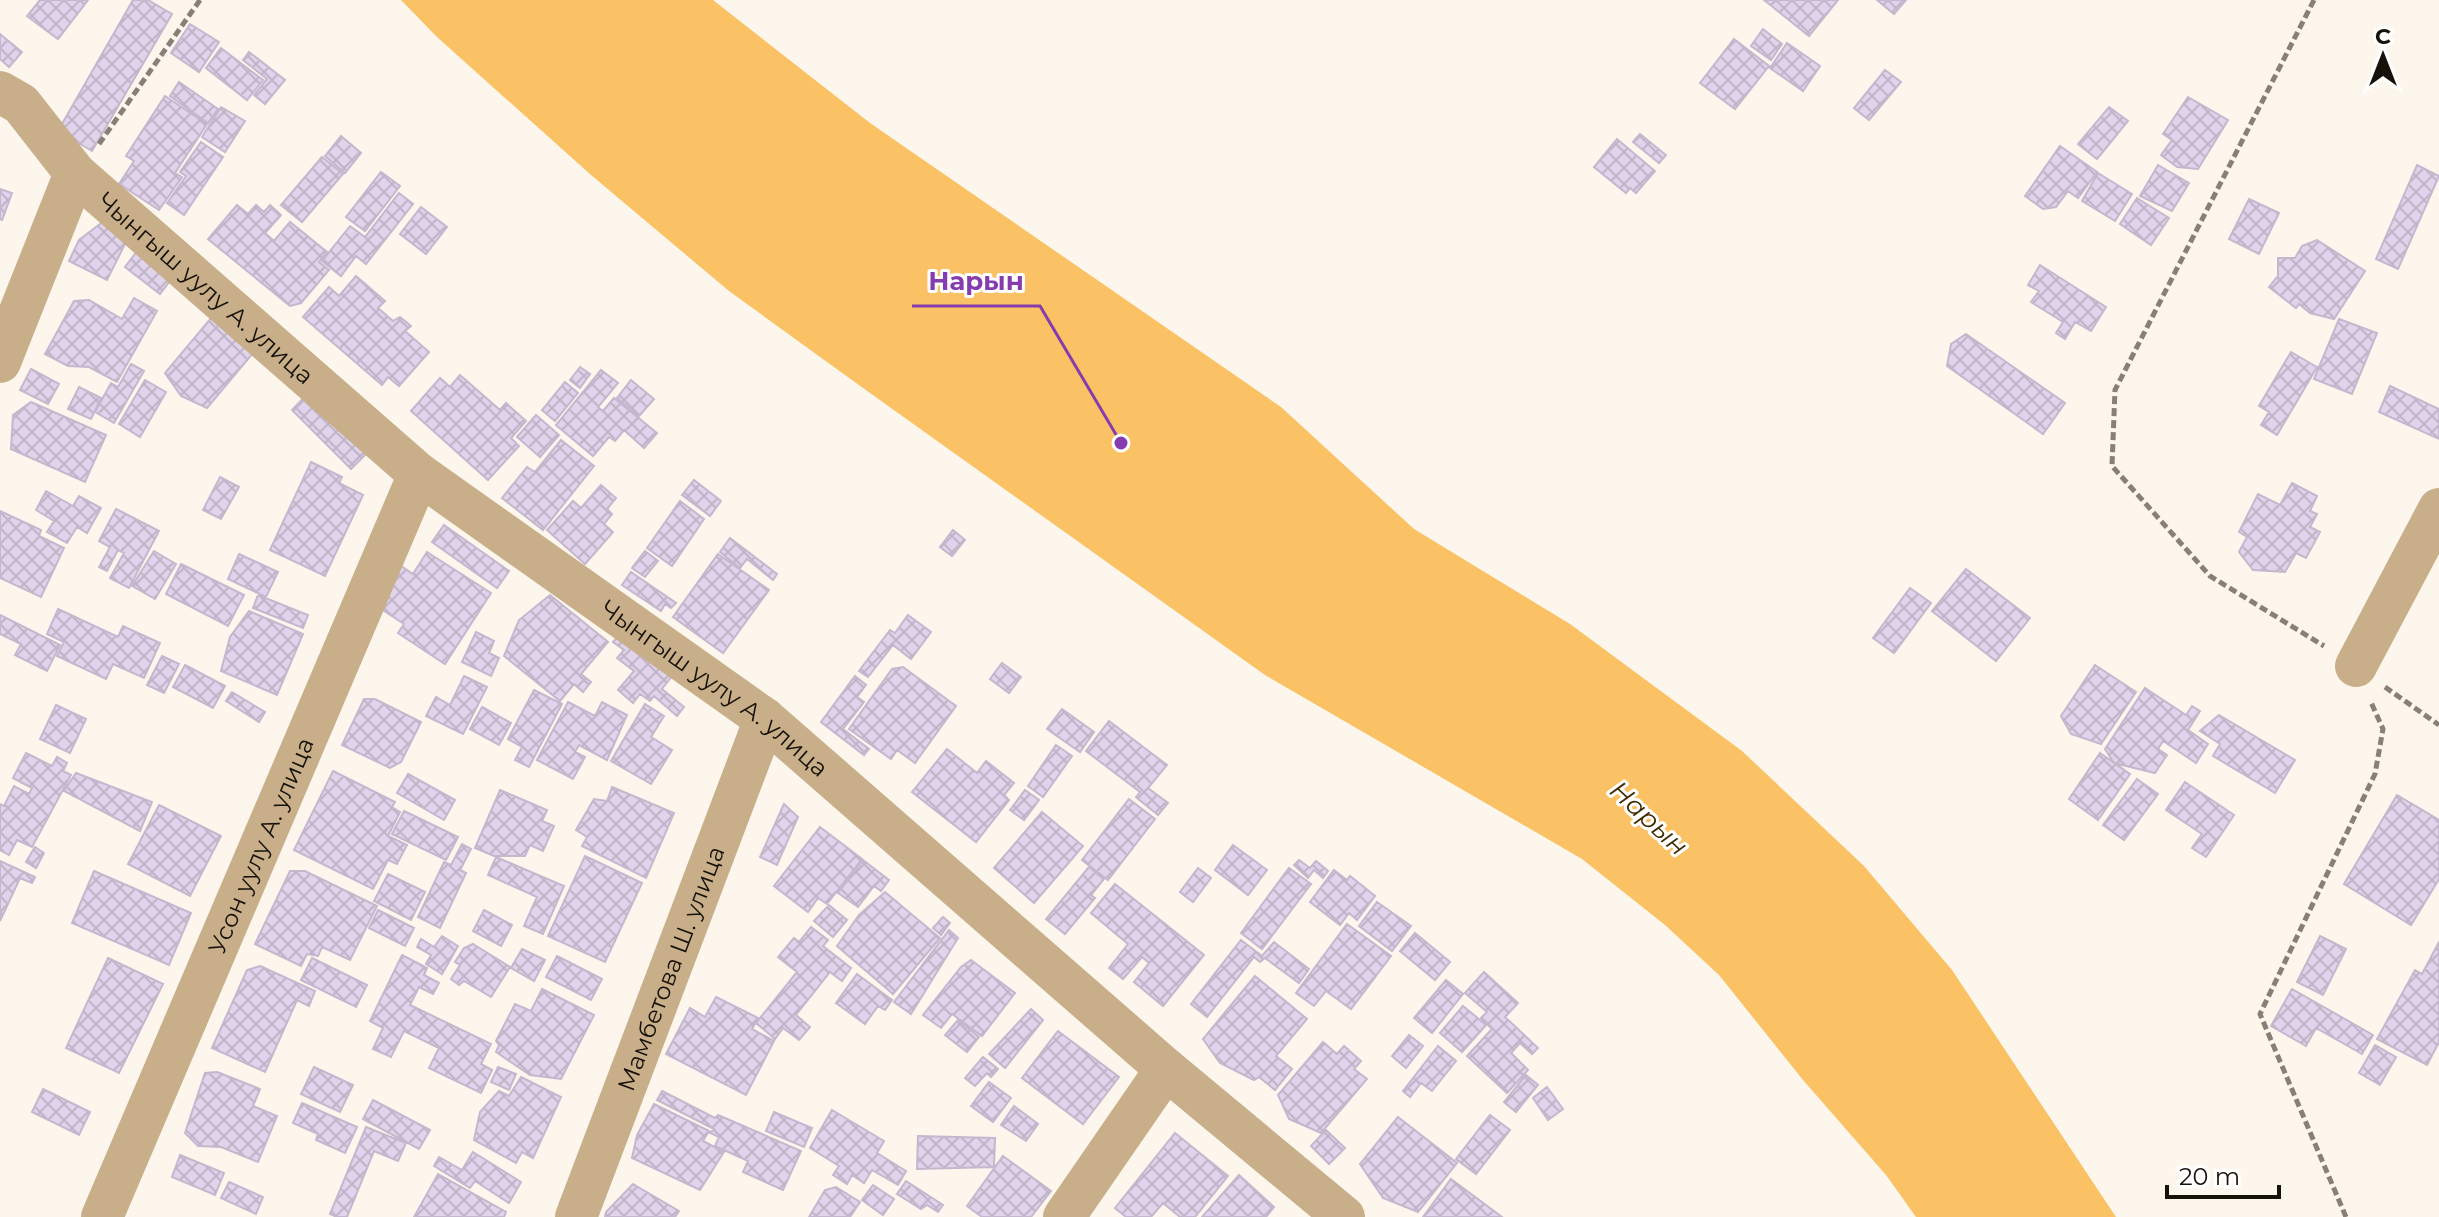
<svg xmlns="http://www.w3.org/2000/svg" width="2439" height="1217" font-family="Montserrat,sans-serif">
<defs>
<pattern id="building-cross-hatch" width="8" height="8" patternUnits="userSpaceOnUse" patternTransform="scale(2)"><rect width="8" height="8" fill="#e1d3eb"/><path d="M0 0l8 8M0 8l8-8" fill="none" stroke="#c0b4c8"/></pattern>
</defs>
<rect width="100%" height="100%" fill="#fdf6ed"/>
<!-- water -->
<path fill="#fac265" d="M 401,0 L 713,0 L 870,123 L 1281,407 L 1414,529 L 1570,624 L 1742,751 L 1864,866 L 1952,970 L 2116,1217 L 1916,1217 L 1886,1175 L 1803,1080 L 1719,975 L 1665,925 L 1582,859 L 1265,675 L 863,388 L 729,291 L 591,175 L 437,37 Z"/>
<!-- building -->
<path fill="url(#building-cross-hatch)" stroke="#c4b7ce" stroke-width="2" d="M 40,0 L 88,0 L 58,39 L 27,16 Z
M 133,0 L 148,0 L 172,14 L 92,151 L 58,131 Z
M 1764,0 L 1838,0 L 1809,36 Z
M 1877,0 L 1906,0 L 1894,14 Z
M 190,24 L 219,42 L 199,72 L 171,53 Z
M 1763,29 L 1782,44 L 1771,60 L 1751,46 Z
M 0,34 L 22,52 L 9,67 L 0,59 Z
M 1734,39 L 1769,66 L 1735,109 L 1700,83 Z
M 1787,43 L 1820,66 L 1803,91 L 1770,68 Z
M 221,48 L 263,80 L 247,100 L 206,68 Z
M 249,52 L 285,80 L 265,104 L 254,95 L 267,79 L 243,60 Z
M 1885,70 L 1901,82 L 1869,120 L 1854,108 Z
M 179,82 L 218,109 L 208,123 L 170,96 Z
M 165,96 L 207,124 L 175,173 L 182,177 L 159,210 L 119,184 L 134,161 L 126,156 Z
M 2188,97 L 2228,120 L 2198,169 L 2177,167 L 2161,155 L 2172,140 L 2163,134 Z
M 221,107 L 245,121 L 225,152 L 202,137 Z
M 2109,107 L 2128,121 L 2097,159 L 2078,144 Z
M 1640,134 L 1666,155 L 1659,163 L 1633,142 Z
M 341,136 L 361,153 L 345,173 L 325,156 Z
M 1617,139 L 1655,171 L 1636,193 L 1630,188 L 1626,193 L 1594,167 Z
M 201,142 L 223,157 L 184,215 L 167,203 L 186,176 L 180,172 Z
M 2060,146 L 2097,172 L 2078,198 L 2068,191 L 2056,207 L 2043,209 L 2025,196 Z
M 322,157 L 343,174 L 302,222 L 281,205 Z
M 2158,165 L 2189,183 L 2172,211 L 2140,196 Z
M 2417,165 L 2439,176 L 2398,269 L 2376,259 Z
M 381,172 L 400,186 L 365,231 L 346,217 Z
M 2098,173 L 2132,194 L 2115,221 L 2082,201 Z
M 0,189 L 12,193 L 2,220 L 0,219 Z
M 399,193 L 413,204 L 366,264 L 356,256 L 341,276 L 322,261 L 350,226 L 365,237 Z
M 2137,198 L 2169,218 L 2151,245 L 2120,224 Z
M 2249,199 L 2279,213 L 2259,254 L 2229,239 Z
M 237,205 L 248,214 L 256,205 L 264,212 L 270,205 L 281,215 L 265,233 L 274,241 L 290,222 L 327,252 L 319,262 L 329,270 L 301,303 L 290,306 L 208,239 Z
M 421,207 L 447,227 L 426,254 L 400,234 Z
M 104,221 L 130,234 L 107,280 L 69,261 L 79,240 Z
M 2317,240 L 2365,271 L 2334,319 L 2310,313 L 2299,304 L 2296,308 L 2269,287 L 2278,276 L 2278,258 L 2295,258 L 2302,246 Z
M 141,246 L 176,273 L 160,294 L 125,267 Z
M 2040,265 L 2106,307 L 2091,331 L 2075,322 L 2065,339 L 2056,333 L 2063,322 L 2031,302 L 2039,291 L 2028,285 Z
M 356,276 L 385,301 L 378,308 L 393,321 L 400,317 L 411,326 L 405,331 L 429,352 L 399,386 L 388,377 L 382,385 L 303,317 L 329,287 L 339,296 Z
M 134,298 L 157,311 L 117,382 L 89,367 L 68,366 L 45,354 L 74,301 L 89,300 L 122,319 Z
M 212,317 L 254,352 L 207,408 L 181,396 L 165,373 Z
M 2339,319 L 2377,333 L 2352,394 L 2314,379 Z
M 1966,334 L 2065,403 L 2043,434 L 1947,366 L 1951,344 Z
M 2291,352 L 2317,367 L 2277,435 L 2261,425 L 2269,412 L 2259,406 Z
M 131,364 L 144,371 L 114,423 L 95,412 L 111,383 L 118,387 Z
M 580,367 L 590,374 L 580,388 L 570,380 Z
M 31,369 L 59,384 L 48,404 L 20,390 Z
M 601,370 L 618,383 L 598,407 L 603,411 L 614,398 L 657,433 L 644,448 L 624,430 L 615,441 L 609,437 L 593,456 L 556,425 Z
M 460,375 L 500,410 L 506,403 L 526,421 L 511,438 L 519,446 L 488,480 L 411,411 L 440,378 L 450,387 Z
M 145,380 L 166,392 L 140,437 L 119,424 Z
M 631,380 L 654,399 L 639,416 L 617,398 Z
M 565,382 L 578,393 L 555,421 L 542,410 Z
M 2390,386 L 2439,409 L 2439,439 L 2379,412 Z
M 79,387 L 101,398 L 91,419 L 68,409 Z
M 312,389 L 372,448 L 351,469 L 292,410 Z
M 31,402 L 106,435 L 85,482 L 11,449 L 13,415 Z
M 536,415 L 559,435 L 540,457 L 517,437 Z
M 561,440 L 594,466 L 543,530 L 502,498 L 527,467 L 535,472 Z
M 311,462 L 342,477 L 339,483 L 363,495 L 325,576 L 270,550 Z
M 220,477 L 239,487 L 221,519 L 203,510 Z
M 694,480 L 721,501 L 710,516 L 682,495 Z
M 2292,483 L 2317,496 L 2310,511 L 2317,514 L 2310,527 L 2320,532 L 2306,558 L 2296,553 L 2285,572 L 2253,570 L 2239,552 L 2247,537 L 2239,532 L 2258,494 L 2280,505 Z
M 601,485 L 616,498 L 607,509 L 612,514 L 604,524 L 613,532 L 585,564 L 547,530 L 573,501 L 581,508 Z
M 46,491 L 73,506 L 79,496 L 101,508 L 87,533 L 77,527 L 67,543 L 47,532 L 54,521 L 36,510 Z
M 680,501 L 704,519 L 672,566 L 647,548 Z
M 116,509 L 159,531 L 129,588 L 110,578 L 124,553 L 118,550 L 107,571 L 99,567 L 110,547 L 99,541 Z
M 0,511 L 41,530 L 39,536 L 64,548 L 41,597 L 0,578 Z
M 444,525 L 509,571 L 497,588 L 432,542 Z
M 953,530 L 965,540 L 952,556 L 940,547 Z
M 730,538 L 777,574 L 773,580 L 747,559 L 740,568 L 720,552 Z
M 154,551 L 176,564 L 155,599 L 132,586 Z
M 645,551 L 658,561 L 645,577 L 632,568 Z
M 427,552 L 491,593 L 445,664 L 398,633 L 404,624 L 372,603 L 398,564 L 413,574 Z
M 239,554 L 278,572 L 266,597 L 228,579 Z
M 718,554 L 769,590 L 723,653 L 673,617 Z
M 181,564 L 244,595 L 228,626 L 166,594 Z
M 1966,569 L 2030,618 L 1996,661 L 1932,611 Z
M 631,572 L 676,603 L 671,608 L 665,604 L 661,611 L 622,585 Z
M 1910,588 L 1931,603 L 1894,653 L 1873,638 Z
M 258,595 L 308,615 L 303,628 L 253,608 Z
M 550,595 L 608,642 L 581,674 L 591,682 L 583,692 L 574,684 L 560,701 L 504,656 L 519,620 Z
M 58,609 L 118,637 L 123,626 L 160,643 L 144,678 L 113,664 L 106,679 L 57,656 L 64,642 L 47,634 Z
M 249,611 L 303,634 L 277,695 L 221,671 L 230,637 Z
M 0,615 L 60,645 L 47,671 L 15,655 L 21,644 L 0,634 Z
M 908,615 L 931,632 L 911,659 L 893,645 L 868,677 L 859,671 L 890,630 L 895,633 Z
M 624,629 L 676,671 L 662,689 L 684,707 L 677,716 L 654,696 L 650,701 L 640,694 L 633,703 L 618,690 L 634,671 L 617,658 L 624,650 L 613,642 Z
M 476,632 L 494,641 L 489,653 L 499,658 L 491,676 L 462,662 Z
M 162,656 L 179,664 L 164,693 L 147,685 Z
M 1002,663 L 1021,677 L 1009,693 L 990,679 Z
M 185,665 L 225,686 L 213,708 L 173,687 Z
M 2095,665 L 2136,692 L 2101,744 L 2071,734 L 2061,716 Z
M 903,667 L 956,706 L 915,763 L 897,750 L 891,759 L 849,729 L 892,669 Z
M 464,676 L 487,687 L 463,734 L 426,716 L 436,697 L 450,705 Z
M 855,676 L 866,685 L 857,697 L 864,702 L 843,729 L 869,749 L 864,755 L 821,722 Z
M 2145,688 L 2186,715 L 2192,706 L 2200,711 L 2188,730 L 2208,744 L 2196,763 L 2163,741 L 2158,749 L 2167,755 L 2155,773 L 2114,763 L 2105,749 Z
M 534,690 L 562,704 L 529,767 L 515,760 L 522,747 L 508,739 Z
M 232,692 L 265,712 L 259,722 L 226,701 Z
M 364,699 L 375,699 L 421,722 L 401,762 L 390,768 L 342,745 Z
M 568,702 L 595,716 L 602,702 L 627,715 L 607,760 L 579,745 L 575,752 L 585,757 L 573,779 L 537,760 Z
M 645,704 L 664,716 L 651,737 L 672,750 L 651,784 L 611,761 Z
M 56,705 L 86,719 L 70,753 L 40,739 Z
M 482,707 L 511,723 L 499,745 L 470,729 Z
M 1062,709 L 1094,732 L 1080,752 L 1047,729 Z
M 2219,715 L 2295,760 L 2275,793 L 2213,756 L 2220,744 L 2200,731 Z
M 1109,721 L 1167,765 L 1148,788 L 1168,803 L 1158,815 L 1136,797 L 1140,792 L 1086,751 Z
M 1056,745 L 1072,756 L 1043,797 L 1028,786 Z
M 947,749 L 977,773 L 986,761 L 1014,783 L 1004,795 L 1009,800 L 976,842 L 912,792 Z
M 26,753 L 52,766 L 57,757 L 67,763 L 63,771 L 71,775 L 32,847 L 17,840 L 9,855 L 0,850 L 0,804 L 4,806 L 14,786 L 29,794 L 32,788 L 13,778 Z
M 2100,753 L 2130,774 L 2098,820 L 2069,799 Z
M 333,771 L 395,802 L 392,807 L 400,812 L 388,836 L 407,845 L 397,864 L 388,860 L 373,889 L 294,850 Z
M 76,773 L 152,802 L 140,831 L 64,791 Z
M 408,774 L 455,800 L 444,820 L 397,793 Z
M 2137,779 L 2158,794 L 2124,840 L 2103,825 Z
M 2185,782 L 2234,815 L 2206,857 L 2192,848 L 2202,834 L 2166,810 Z
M 612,787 L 674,813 L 646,878 L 582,846 L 587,837 L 576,830 L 594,799 L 607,801 Z
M 500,790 L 547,810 L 542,821 L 554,826 L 543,851 L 530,845 L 525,856 L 494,856 L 475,848 Z
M 1025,790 L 1039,800 L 1024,820 L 1010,810 Z
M 2397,795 L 2439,820 L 2439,879 L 2411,925 L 2344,884 Z
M 1129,799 L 1155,819 L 1108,880 L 1082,860 Z
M 784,804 L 798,817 L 777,865 L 760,857 Z
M 159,805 L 221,836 L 190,896 L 128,864 Z
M 404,811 L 458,837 L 446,860 L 392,834 Z
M 1042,812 L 1083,846 L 1034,903 L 994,868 Z
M 820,827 L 862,859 L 827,904 L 818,898 L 808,912 L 774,886 Z
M 462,844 L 471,849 L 460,870 L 466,873 L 440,928 L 418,917 L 444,862 L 451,865 Z
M 1233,845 L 1267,870 L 1248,895 L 1215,870 Z
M 35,847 L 44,853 L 36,868 L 26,862 Z
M 585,856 L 642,883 L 605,962 L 548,936 Z
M 496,857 L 564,886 L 543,934 L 524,926 L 537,897 L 488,875 Z
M 863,860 L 889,880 L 881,891 L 874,886 L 858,907 L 838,893 Z
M 1299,860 L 1310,868 L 1316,861 L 1328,871 L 1323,878 L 1314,870 L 1308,878 L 1294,865 Z
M 0,861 L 35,877 L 32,883 L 20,878 L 0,921 Z
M 1089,867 L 1104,879 L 1091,895 L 1095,898 L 1065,934 L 1046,919 Z
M 1198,868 L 1211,878 L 1193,902 L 1180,892 Z
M 1289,868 L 1311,884 L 1262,949 L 1241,933 Z
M 1334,870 L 1347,880 L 1350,876 L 1375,896 L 1357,920 L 1349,913 L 1340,925 L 1310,902 Z
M 94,871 L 191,913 L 169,965 L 72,923 Z
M 290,871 L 305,871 L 377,906 L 350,960 L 322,947 L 318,956 L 307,954 L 301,966 L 255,944 Z
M 388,874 L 425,892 L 411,920 L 374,901 Z
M 1115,884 L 1204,955 L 1163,1006 L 1134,982 L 1149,963 L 1142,957 L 1123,979 L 1109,968 L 1128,944 L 1091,913 Z
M 885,892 L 940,938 L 893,994 L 837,946 L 859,915 Z
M 1377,902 L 1411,926 L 1392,951 L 1359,926 Z
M 829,905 L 847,920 L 833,937 L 814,921 Z
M 378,910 L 414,928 L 405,946 L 369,928 Z
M 484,910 L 512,925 L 501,946 L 473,931 Z
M 943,917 L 950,923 L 941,935 L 933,928 Z
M 1347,924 L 1391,956 L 1351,1009 L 1326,991 L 1314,1006 L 1296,993 Z
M 811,927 L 828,940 L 823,946 L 851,968 L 842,981 L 830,972 L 796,1015 L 810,1027 L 799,1040 L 783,1028 L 775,1039 L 756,1023 L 797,972 L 778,957 L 794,938 L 799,942 Z
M 949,930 L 958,938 L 911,1014 L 894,1002 Z
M 1415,933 L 1450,962 L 1435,980 L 1400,951 Z
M 442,936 L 458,946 L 442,974 L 426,964 L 431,955 L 417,947 L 421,939 L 434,947 Z
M 2320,936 L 2346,949 L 2323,995 L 2297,982 Z
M 1241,940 L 1262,956 L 1274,942 L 1309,969 L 1299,983 L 1265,958 L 1260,962 L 1254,957 L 1207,1017 L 1191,1004 Z
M 2439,942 L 2439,1042 L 2427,1065 L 2377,1039 L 2415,970 L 2422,974 Z
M 473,944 L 510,967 L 491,997 L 464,981 L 459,985 L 451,979 L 460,965 L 455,962 L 464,948 Z
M 522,949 L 545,960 L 534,981 L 511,968 Z
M 402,955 L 427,968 L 424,975 L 439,983 L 433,994 L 419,987 L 410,1005 L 491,1044 L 481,1064 L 492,1070 L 481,1093 L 429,1068 L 439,1048 L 404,1031 L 391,1057 L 373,1049 L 383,1028 L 370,1021 Z
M 557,956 L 602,979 L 591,1000 L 546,977 Z
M 108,958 L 163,984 L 119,1073 L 66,1048 Z
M 312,958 L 367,985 L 356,1007 L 301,980 Z
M 971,960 L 1015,993 L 982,1036 L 952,1014 L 941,1028 L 923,1015 L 961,967 Z
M 260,966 L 315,991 L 309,1006 L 297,1000 L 265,1072 L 212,1048 L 247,970 Z
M 1484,972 L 1518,1003 L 1505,1017 L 1538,1048 L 1532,1054 L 1520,1043 L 1511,1053 L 1528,1070 L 1507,1093 L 1467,1056 L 1492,1029 L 1481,1018 L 1487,1012 L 1465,993 Z
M 857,974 L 892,1000 L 885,1010 L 878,1006 L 865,1024 L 836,1003 Z
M 1255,976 L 1307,1019 L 1276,1056 L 1292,1069 L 1275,1090 L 1259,1077 L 1254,1080 L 1220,1063 L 1203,1039 Z
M 1446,980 L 1463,994 L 1432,1033 L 1414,1018 Z
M 542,989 L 594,1015 L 561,1079 L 530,1075 L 496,1052 L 499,1045 L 496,1041 L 515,1004 L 531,1011 Z
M 2292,989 L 2373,1035 L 2362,1054 L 2316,1028 L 2306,1046 L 2271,1026 Z
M 716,997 L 758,1018 L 752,1029 L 774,1041 L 746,1095 L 666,1054 L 690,1008 L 705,1017 Z
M 1463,1006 L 1486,1025 L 1462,1052 L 1440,1033 Z
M 1031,1009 L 1043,1020 L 1005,1068 L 989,1054 Z
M 958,1020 L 979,1037 L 967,1052 L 945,1035 Z
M 1058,1031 L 1119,1077 L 1083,1124 L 1022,1078 Z
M 1409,1035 L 1423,1046 L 1406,1068 L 1392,1056 Z
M 1323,1042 L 1337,1054 L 1344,1046 L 1361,1061 L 1354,1069 L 1367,1079 L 1321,1133 L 1289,1119 L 1278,1095 Z
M 2375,1045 L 2396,1057 L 2380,1085 L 2359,1073 Z
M 1438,1046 L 1456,1061 L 1432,1091 L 1421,1083 L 1410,1097 L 1403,1091 Z
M 983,1057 L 998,1069 L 991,1077 L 987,1073 L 975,1086 L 965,1078 Z
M 314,1067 L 353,1085 L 340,1112 L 301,1094 Z
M 498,1067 L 516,1074 L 509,1090 L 491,1082 Z
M 217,1072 L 260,1089 L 253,1106 L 277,1116 L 258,1162 L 221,1147 L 198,1146 L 185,1133 L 205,1073 Z
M 1526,1075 L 1538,1085 L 1516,1112 L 1504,1102 Z
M 521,1077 L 561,1097 L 533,1158 L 522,1152 L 516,1163 L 474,1140 L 480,1112 L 499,1091 L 509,1096 Z
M 989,1082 L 1011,1098 L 993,1122 L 971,1106 Z
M 1547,1087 L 1563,1109 L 1548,1120 L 1533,1098 Z
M 43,1089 L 90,1112 L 79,1135 L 32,1112 Z
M 662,1091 L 715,1118 L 718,1115 L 801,1151 L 783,1190 L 743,1172 L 748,1161 L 715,1146 L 719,1137 L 710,1133 L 714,1129 L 657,1100 Z
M 373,1100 L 430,1130 L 419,1149 L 363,1119 Z
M 302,1103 L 357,1127 L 345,1153 L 316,1140 L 318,1134 L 293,1123 Z
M 654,1104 L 709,1131 L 703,1141 L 724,1152 L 700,1190 L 632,1158 L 637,1135 Z
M 1014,1106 L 1038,1124 L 1026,1141 L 1001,1125 Z
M 832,1110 L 884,1141 L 877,1153 L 906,1171 L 898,1185 L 872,1170 L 864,1183 L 852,1175 L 847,1184 L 833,1175 L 839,1166 L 810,1148 Z
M 774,1112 L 812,1128 L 804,1147 L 766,1131 Z
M 1490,1115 L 1510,1130 L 1476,1174 L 1456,1159 Z
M 1398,1117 L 1457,1163 L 1418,1212 L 1383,1198 L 1360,1164 Z
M 366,1127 L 406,1143 L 398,1161 L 374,1151 L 347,1217 L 337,1217 L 330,1214 Z
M 1326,1130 L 1345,1148 L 1329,1164 L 1311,1146 Z
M 1175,1133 L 1228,1176 L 1195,1217 L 1180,1217 L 1163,1203 L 1151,1217 L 1126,1217 L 1115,1208 Z
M 918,1136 L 995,1138 L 994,1167 L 917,1169 Z
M 473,1152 L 521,1182 L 509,1203 L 475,1181 L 470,1188 L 434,1166 L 439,1157 L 462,1170 Z
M 180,1155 L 224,1173 L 215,1195 L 172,1177 Z
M 1003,1156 L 1051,1191 L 1031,1217 L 982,1217 L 967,1206 Z
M 438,1174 L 506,1212 L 504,1217 L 414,1217 Z
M 1239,1175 L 1274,1207 L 1266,1217 L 1202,1217 Z
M 1451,1179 L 1502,1217 L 1423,1217 Z
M 906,1181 L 943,1205 L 938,1212 L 927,1205 L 921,1209 L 897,1194 Z
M 229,1182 L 263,1197 L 256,1214 L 221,1198 Z
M 633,1184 L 679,1211 L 675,1217 L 605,1217 L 606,1212 Z
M 873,1185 L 894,1199 L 883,1215 L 862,1200 Z
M 836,1187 L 860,1202 L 850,1217 L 809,1217 L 825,1190 Z"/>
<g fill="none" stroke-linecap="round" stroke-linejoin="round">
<!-- path -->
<path stroke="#868077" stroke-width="5" stroke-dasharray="8 4" stroke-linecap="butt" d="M 2314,0 L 2115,390 L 2112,466 L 2210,576 L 2324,646
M 99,144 L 200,0
M 2385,687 L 2439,725
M 2346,1217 L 2260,1014 L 2375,774 L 2383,729 L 2370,700"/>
<!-- minor -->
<g stroke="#c8af8a" stroke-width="42">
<path id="s1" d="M 0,92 L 21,104 L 75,173 L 419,474 L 765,719 L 1166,1069 L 1344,1217"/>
<path d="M 0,362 L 75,173"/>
<path d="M 2356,666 L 2439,509"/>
<path id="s2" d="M 102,1217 L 419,474"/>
<path id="s3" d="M 576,1217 L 765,719"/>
<path d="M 1064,1217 L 1166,1069"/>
</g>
</g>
<g text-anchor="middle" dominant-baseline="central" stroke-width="6" stroke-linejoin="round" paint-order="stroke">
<!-- street labels -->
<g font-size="24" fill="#171209" stroke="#fff">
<text stroke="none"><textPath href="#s1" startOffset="286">Чынгыш уулу А. улица</textPath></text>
<text stroke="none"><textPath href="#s1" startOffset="934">Чынгыш уулу А. улица</textPath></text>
<text stroke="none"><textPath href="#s2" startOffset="404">Усон уулу А. улица</textPath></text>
<text stroke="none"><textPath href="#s3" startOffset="266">Мамбетова Ш. улица</textPath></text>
</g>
<!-- water labels -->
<g font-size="26" font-style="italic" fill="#422c02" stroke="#fff">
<text transform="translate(1649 818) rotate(43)">Нарын</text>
</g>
</g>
<!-- callouts -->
<path fill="none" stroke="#853cae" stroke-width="3" d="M1121 443L1040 306H912"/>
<circle fill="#853cae" stroke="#fff" stroke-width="3" cx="1121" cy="443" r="8"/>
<g font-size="26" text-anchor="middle" font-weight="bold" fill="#853cae" stroke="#fff" stroke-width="6" stroke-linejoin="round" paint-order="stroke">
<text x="976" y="290">Нарын</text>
</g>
<!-- north arrow -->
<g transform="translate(2383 56)" stroke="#ffffff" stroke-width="6" paint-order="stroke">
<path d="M0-6L14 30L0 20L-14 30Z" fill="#171209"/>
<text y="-12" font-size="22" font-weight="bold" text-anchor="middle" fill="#171209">С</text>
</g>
<!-- scale -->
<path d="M2167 1185v12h112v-12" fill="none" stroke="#171209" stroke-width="4"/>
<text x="2179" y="1185" font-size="24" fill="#171209" stroke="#ffffff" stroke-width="6" paint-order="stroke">20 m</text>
</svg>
